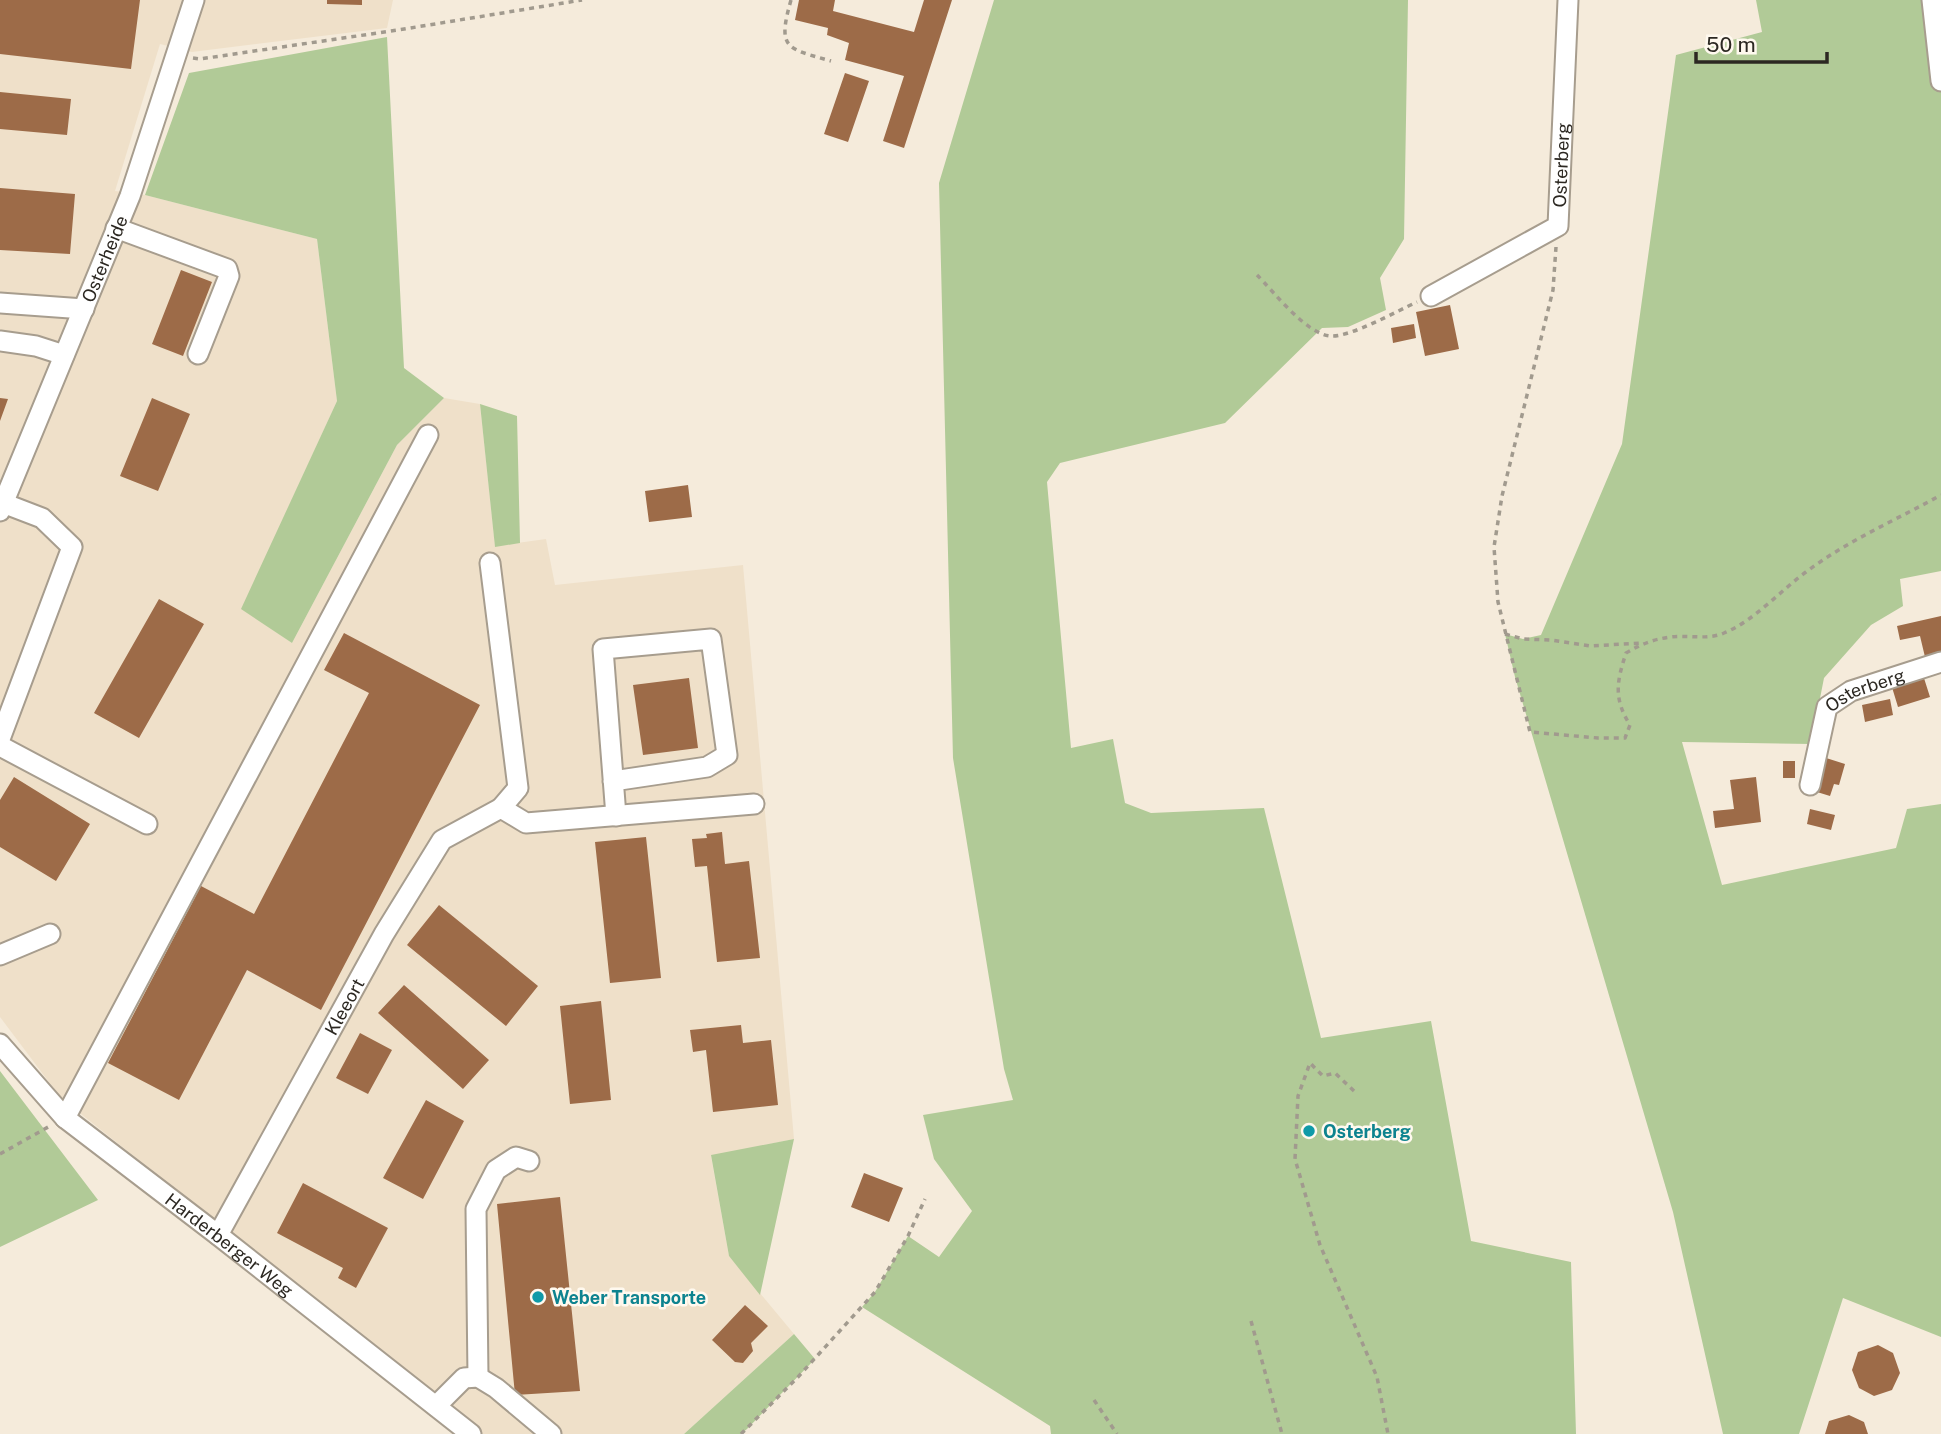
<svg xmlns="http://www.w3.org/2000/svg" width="1941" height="1434" font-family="'Public Sans',sans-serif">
<rect width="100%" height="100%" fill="#f5ebdb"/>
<!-- built -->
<path fill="#efe0c9" d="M 0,0 L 393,0 L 387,28 L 192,52 L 160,44 L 115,191 L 145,195 L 317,239 L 337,401 L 242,609 L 292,643 L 397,445 L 444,398 L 480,404 L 495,546 L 546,539 L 555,585 L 743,565 L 794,1139 L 711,1156 L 729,1256 L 794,1334 L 684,1434 L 482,1434 L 61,1098 L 0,1017 Z"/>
<!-- green -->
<path fill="#b1ca97" d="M 994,0 L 1408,0 L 1404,239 L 1380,278 L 1386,310 L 1348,327 L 1322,328 L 1225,423 L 1060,463 L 1047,482 L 1071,748 L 1113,739 L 1125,803 L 1151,813 L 1264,808 L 1321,1038 L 1431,1021 L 1471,1241 L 1571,1262 L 1576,1434 L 1051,1434 L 1050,1426 L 862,1307 L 875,1292 L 908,1236 L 939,1257 L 972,1211 L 934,1159 L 923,1115 L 1013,1100 L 1004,1069 L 953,758 L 939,183 Z
M 1756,0 L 1934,0 L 1941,16 L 1941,571 L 1900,579 L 1903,606 L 1871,625 L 1824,678 L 1811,744 L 1682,742 L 1722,885 L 1896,848 L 1907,809 L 1941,804 L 1941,1337 L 1843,1298 L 1799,1434 L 1723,1434 L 1673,1212 L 1515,677 L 1505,634 L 1523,639 L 1541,635 L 1622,444 L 1676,55 L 1762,32 Z
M 387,37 L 404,368 L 444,398 L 397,445 L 292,643 L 241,609 L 337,401 L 317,239 L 145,195 L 189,73 Z
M 480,404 L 517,416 L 520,543 L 495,547 Z
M 0,1071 L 98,1200 L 0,1247 Z
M 794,1139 L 760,1295 L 729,1256 L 711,1155 Z
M 794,1334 L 815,1359 L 747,1429 L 741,1434 L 684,1434 Z"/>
<!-- building -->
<path fill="#9d6b48" d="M 0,0 L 140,0 L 131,69 L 0,54 Z
M 327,0 L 362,0 L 362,5 L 327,4 Z
M 799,0 L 835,0 L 833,11 L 914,32 L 924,0 L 952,0 L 904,148 L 883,141 L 904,76 L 845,60 L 849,43 L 827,35 L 828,28 L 795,20 Z
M 845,73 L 869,81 L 848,142 L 824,134 Z
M 0,92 L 71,99 L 67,135 L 0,129 Z
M 0,188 L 75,194 L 70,254 L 0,250 Z
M 181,270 L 212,282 L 183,356 L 152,344 Z
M 1450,305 L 1459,349 L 1425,356 L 1416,312 Z
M 1414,324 L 1416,338 L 1393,343 L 1391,328 Z
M 0,398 L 8,399 L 0,421 Z
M 152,398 L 190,414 L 158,491 L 120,476 Z
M 688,485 L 692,517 L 649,522 L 645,491 Z
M 159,599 L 204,624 L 139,738 L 94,713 Z
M 1941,616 L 1941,653 L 1925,657 L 1920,636 L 1900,640 L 1897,626 Z
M 344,633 L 480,705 L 321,1010 L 247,970 L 179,1100 L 108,1063 L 201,886 L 254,914 L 369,693 L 324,670 Z
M 1923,675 L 1930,697 L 1898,707 L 1891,684 Z
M 689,678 L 698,748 L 643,755 L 633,685 Z
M 1890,699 L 1893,715 L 1865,722 L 1862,705 Z
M 1823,757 L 1845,764 L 1839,785 L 1834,784 L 1830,796 L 1817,792 Z
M 1783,761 L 1795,761 L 1795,778 L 1783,778 Z
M 14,777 L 90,824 L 56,881 L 0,847 L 0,800 Z
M 1756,777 L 1761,822 L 1715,828 L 1713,811 L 1734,809 L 1730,780 Z
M 1810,809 L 1835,815 L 1831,830 L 1807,824 Z
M 722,832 L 725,864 L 749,861 L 760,958 L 717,962 L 707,866 L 695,867 L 692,839 L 707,838 L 706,834 Z
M 646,837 L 661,978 L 610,983 L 595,842 Z
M 439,905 L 538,986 L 506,1026 L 407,945 Z
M 404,985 L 489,1060 L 463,1089 L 378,1013 Z
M 601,1001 L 611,1100 L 570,1104 L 560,1006 Z
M 741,1025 L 743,1043 L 771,1040 L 778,1105 L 713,1112 L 706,1050 L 693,1052 L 690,1030 Z
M 360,1033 L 392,1050 L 368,1094 L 336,1078 Z
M 426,1100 L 464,1121 L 423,1199 L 383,1178 Z
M 864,1173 L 903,1188 L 889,1222 L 851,1207 Z
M 303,1183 L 388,1228 L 356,1288 L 338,1278 L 343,1268 L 277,1233 Z
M 560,1197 L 580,1391 L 515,1395 L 497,1204 Z
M 745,1305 L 768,1326 L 751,1343 L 753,1351 L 743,1363 L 735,1362 L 712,1340 Z
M 1878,1345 L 1893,1353 L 1900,1373 L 1892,1390 L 1874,1396 L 1859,1388 L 1852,1370 L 1858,1352 Z
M 1849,1415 L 1864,1422 L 1868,1434 L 1825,1434 L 1829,1421 Z"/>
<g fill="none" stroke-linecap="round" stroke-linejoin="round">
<defs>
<g id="minor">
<path d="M 1932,0 L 1941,81"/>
<path d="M 116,228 L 227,269 L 229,276 L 198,354"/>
<path id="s1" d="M 1431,296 L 1558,226 L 1568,0"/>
<path d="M 0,303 L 84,309"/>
<path d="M 0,341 L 36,346 L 64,355"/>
<path id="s2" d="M 0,511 L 130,196 L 194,0"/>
<path d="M 490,563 L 518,788 L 501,808 L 526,823 L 754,804"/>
<path d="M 0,739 L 72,547 L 42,518 L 3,503"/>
<path d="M 0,746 L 147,824"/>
<path d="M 613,781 L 707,767 L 727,755 L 711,639 L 603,649 L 616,816"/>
<path id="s3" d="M 1810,785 L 1827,707 L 1851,691 L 1941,662"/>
<path d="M 0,955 L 50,934"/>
<path id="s4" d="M 0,1044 L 65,1118 L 218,1235 L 471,1434"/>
<path d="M 65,1118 L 428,435"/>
<path id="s5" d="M 218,1235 L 384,934 L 442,840 L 501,808"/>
<path d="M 478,1377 L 476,1209 L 496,1170 L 516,1157 L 529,1161"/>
<path d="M 436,1406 L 464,1378 L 478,1377 L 496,1388 L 551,1434"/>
</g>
</defs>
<!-- minor casing -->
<use href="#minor" stroke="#a79d8e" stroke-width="23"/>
<!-- path -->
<path stroke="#a19a8e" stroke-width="3.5" stroke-dasharray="5 5" stroke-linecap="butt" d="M 791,0 C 777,49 786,48 831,61
M 193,58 L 200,59 L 398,30 L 582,0
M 1556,247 L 1553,290 L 1502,496 L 1494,547 L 1498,602 L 1530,732 L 1598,738 L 1625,738 L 1630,725 C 1613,698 1617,681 1626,653 C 1641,644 1654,639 1671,637 C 1688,635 1708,640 1724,633 C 1754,621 1780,591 1806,572 C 1847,541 1896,520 1941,495
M 1257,275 C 1274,292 1307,335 1331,336 C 1351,337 1397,311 1417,302
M 1505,634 L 1523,639 L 1551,640 L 1590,646 L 1641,643
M 1354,1091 L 1335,1073 L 1323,1076 L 1310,1063 L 1298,1096 L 1295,1159 L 1320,1245 L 1377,1377 L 1388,1434
M 0,1154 L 50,1126
M 1251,1321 L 1282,1434
M 1094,1400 L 1117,1434
M 741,1434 L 798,1377 L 875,1292 L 908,1236 L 925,1199"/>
<!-- minor -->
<use href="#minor" stroke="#fff" stroke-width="19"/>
</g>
<!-- markers -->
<g fill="#0f9aa8" stroke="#fff9ef" stroke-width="2.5">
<circle cx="1309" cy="1131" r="7"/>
<circle cx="538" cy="1297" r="7"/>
</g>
<g text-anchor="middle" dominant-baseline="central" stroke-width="5" stroke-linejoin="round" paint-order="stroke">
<!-- street labels -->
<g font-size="18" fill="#2c2822" stroke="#fff9ef">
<text stroke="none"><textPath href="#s1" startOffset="206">Osterberg</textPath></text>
<text stroke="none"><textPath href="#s2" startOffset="273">Osterheide</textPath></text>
<text stroke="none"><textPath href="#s3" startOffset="122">Osterberg</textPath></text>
<text stroke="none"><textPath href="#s5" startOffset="261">Kleeort</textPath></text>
<text stroke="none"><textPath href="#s4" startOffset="306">Harderberger Weg</textPath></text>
</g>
<!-- culture labels -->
<g font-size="18" font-weight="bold" fill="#0d838f" stroke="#fff9ef" text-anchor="start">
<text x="1323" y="1131">Osterberg</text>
<text x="552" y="1297">Weber Transporte</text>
</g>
</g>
<!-- scale -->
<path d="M1696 52v10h131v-10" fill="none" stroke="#2c2822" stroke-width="3.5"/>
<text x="1706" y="52" font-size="21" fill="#2c2822" stroke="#fff9ef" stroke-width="5" paint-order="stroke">50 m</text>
</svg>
